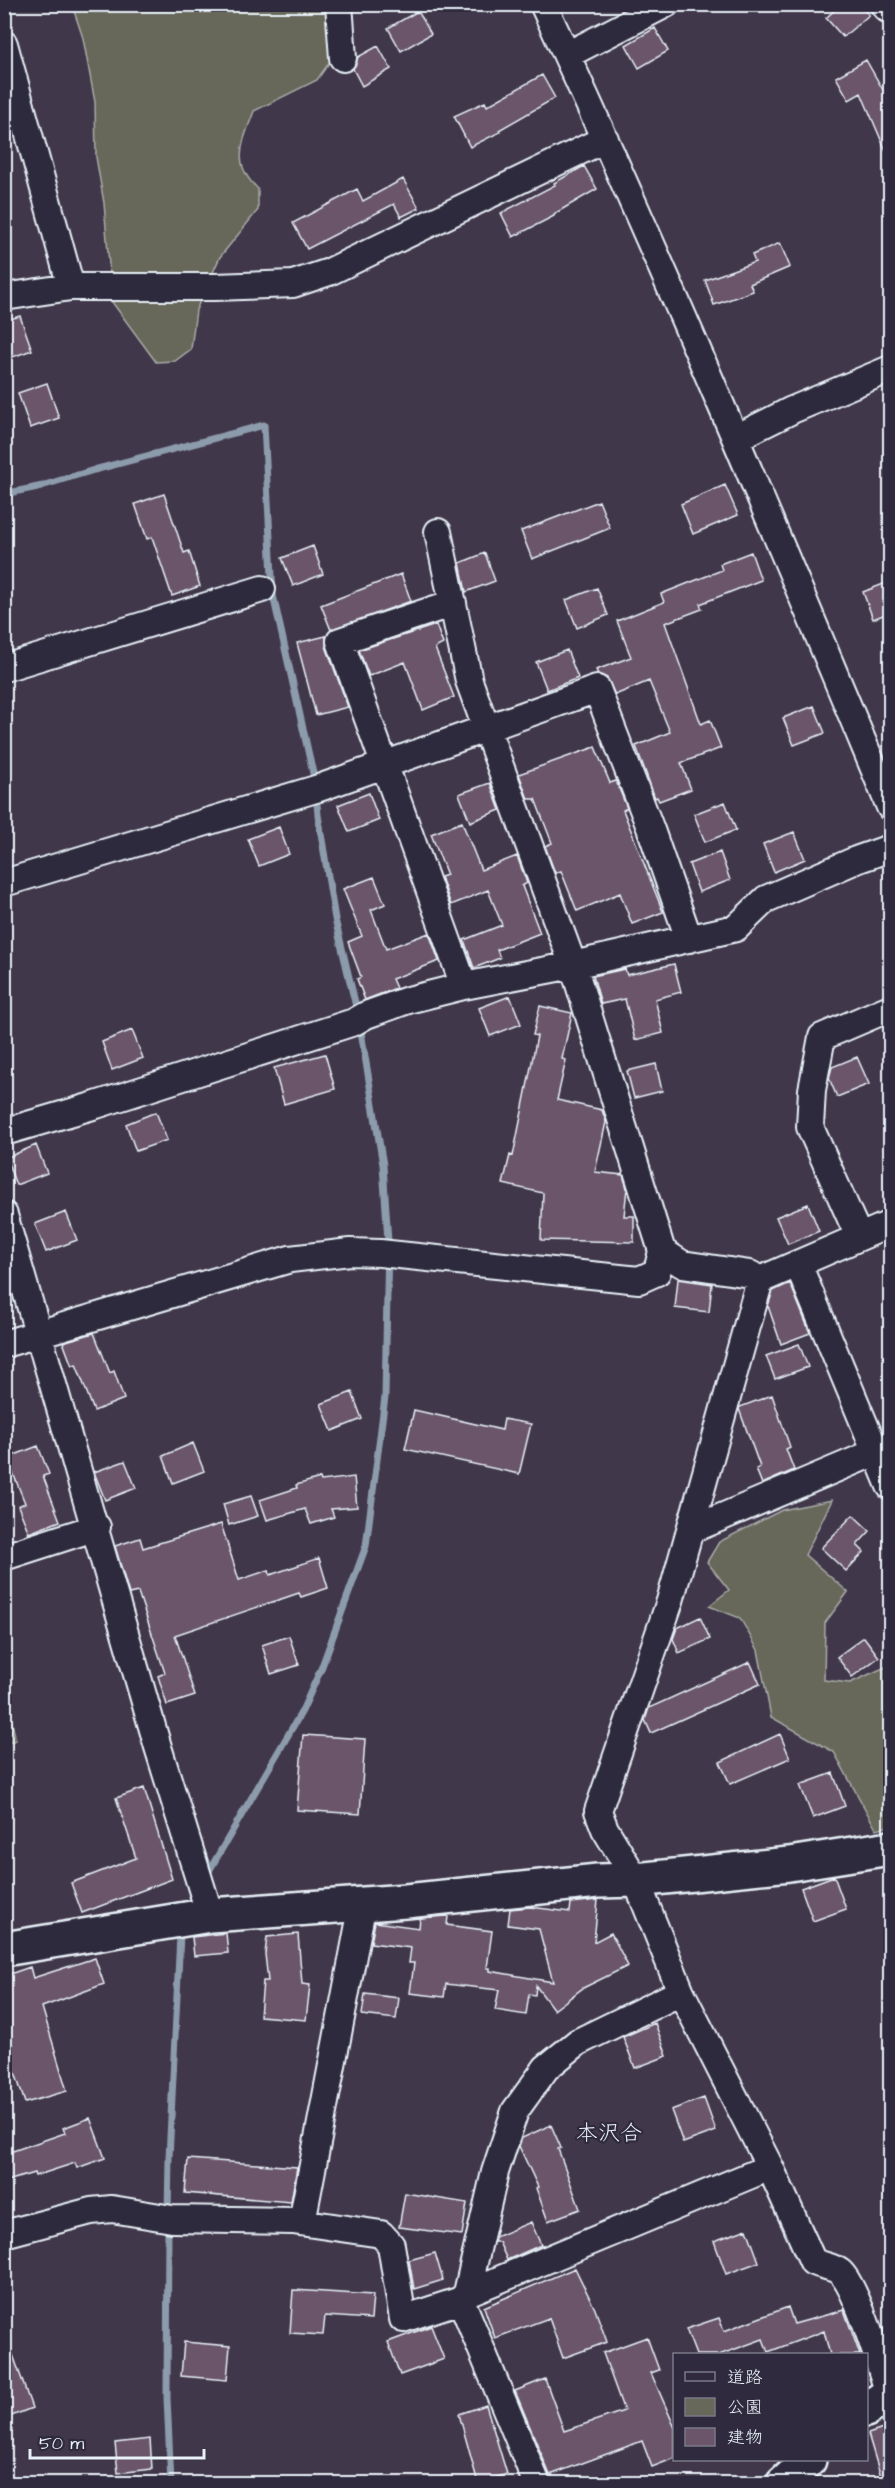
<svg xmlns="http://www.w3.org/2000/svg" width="895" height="2488" font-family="'Architects Daughter','Klee One',sans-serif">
<rect width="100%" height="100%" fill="#41374a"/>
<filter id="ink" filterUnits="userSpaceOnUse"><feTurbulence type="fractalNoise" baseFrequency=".0167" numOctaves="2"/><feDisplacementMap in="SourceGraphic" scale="12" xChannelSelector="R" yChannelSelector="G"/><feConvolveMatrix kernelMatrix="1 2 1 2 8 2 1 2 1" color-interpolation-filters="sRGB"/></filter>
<g filter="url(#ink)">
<!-- green -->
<path fill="#67685a" stroke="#a8aca9" stroke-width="1.5" d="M 72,5 L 328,5 L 331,60 L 317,80 L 254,111 C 243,142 230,163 258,189 L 258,210 L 220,257 L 196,310 L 191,349 L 175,361 L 156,362 L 112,302 L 104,203 L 96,157 L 95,102 L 83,38 Z
M 832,1500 L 805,1555 L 848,1592 L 825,1623 L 824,1680 L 850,1683 L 890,1665 L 890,1826 L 876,1829 L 834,1752 L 771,1717 L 758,1650 L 740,1618 L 709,1606 L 729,1590 L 707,1562 L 719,1542 L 782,1510 Z
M 5,1693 L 16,1740 L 5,1744 L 4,1744 Z"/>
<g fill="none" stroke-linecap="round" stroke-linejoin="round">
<!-- stream -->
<path stroke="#8c9cac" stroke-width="7" d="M 4,494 L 38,487 L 94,470 L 264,425 L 273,595 L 315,782 L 318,815 L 335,919 L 358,1015
M 209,1871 L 302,1711 L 321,1669 L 366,1546 L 385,1397 L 388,1241 L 383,1165 L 360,1026
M 168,2214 L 169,2158 L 180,1935
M 168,2225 L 167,2398 L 171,2484"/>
</g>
<!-- building -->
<path fill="#6a556a" stroke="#e8f1f8" stroke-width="1.5" d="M 841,4 L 859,4 L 869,15 L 843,37 L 826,18 Z
M 418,11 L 431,34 L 401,51 L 388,28 Z
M 655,28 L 668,51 L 639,68 L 626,45 Z
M 378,46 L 391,69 L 362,86 L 353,69 L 358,57 Z
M 866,60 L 891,104 L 891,163 L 861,93 L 849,100 L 836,77 Z
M 542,75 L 555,98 L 499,130 L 500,132 L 470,147 L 454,116 L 485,102 L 487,106 Z
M 584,166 L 597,189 L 554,214 L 554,216 L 513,237 L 501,213 L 555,185 L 554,183 Z
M 403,179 L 419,208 L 401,217 L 394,204 L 307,249 L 293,223 L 357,189 L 363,201 Z
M 780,243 L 790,267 L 750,284 L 753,291 L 714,305 L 705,280 L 755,262 L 752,255 Z
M 20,316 L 32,350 L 4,360 L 4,321 Z
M 47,383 L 59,418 L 30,428 L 18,393 Z
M 725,485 L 738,515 L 693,534 L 681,504 Z
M 164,494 L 184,553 L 189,551 L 200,586 L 172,596 L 152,537 L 147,539 L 135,504 Z
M 599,501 L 610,528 L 532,559 L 521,531 Z
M 313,546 L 323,574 L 293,586 L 282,558 Z
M 751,552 L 761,580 L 700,604 L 702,609 L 665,623 L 701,724 L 710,720 L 721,748 L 681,763 L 691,789 L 659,801 L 657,797 L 655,798 L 636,746 L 670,732 L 649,681 L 615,695 L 607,678 L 598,674 L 596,670 L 631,657 L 617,621 L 664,602 L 661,594 L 722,570 L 720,564 Z
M 485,553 L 495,581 L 466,592 L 460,563 Z
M 401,574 L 411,601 L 331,630 L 321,605 Z
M 891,581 L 891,612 L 873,619 L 863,592 Z
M 597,588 L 608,615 L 577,628 L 566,600 Z
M 436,625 L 443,644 L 435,648 L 454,697 L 423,710 L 405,662 L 369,676 L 359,650 Z
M 326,636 L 326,646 L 348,707 L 316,715 L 297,643 Z
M 567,650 L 578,678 L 547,690 L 536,662 Z
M 814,706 L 825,733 L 794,745 L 783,718 Z
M 595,747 L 610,783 L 616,781 L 627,808 L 623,810 L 663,912 L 632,924 L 620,893 L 577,911 L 561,871 L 555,873 L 545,846 L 552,843 L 535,799 L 528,799 L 519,774 Z
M 490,783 L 500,810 L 470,822 L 459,794 Z
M 369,793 L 379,820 L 349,832 L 338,805 Z
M 725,802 L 736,830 L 705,842 L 694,814 Z
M 462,822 L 481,870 L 517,856 L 527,883 L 522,886 L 540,933 L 497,950 L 500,958 L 474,968 L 464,940 L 502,925 L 488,890 L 451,905 L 441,877 L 447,875 L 431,834 Z
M 279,827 L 289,854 L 259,866 L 248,839 Z
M 794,832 L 805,859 L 774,872 L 763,844 Z
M 720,852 L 730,880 L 699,892 L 689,864 Z
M 374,877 L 385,904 L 371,910 L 386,949 L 429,933 L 439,961 L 392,979 L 396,988 L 365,1000 L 357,979 L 361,977 L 348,942 L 362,936 L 343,889 Z
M 674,964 L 681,992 L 655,999 L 663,1033 L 635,1040 L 625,999 L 601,1004 L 593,976 L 625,969 L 627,975 Z
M 510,996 L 521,1024 L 490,1036 L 479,1008 Z
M 540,1006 L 572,1013 L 562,1059 L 566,1060 L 557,1100 L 602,1110 L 606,1122 L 595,1172 L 623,1175 L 627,1188 L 624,1216 L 634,1216 L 634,1242 L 541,1240 L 543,1193 L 503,1184 L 510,1155 L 513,1156 L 528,1082 L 537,1036 L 533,1035 Z
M 132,1030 L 143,1058 L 112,1070 L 102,1042 Z
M 325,1054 L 335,1089 L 284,1104 L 274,1068 Z
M 857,1057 L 869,1084 L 837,1097 L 829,1078 L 832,1067 Z
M 656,1064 L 662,1091 L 634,1098 L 627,1071 Z
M 156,1112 L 167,1140 L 136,1151 L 126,1124 Z
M 36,1145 L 47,1173 L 16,1185 L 6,1158 Z
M 808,1204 L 819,1231 L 788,1244 L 776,1217 Z
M 66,1212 L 77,1240 L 46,1252 L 35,1224 Z
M 678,1279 L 712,1284 L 709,1312 L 675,1308 Z
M 790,1283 L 810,1333 L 781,1344 L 768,1306 L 773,1291 Z
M 94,1333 L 110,1373 L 114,1371 L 124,1399 L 94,1411 L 76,1364 L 72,1366 L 63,1342 Z
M 799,1344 L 808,1367 L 775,1379 L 766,1356 Z
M 352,1392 L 362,1419 L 332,1431 L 321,1404 Z
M 772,1395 L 790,1447 L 786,1449 L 794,1470 L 762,1484 L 756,1469 L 760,1467 L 739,1409 L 740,1407 Z
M 414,1410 L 502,1430 L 504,1419 L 531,1424 L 519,1474 L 405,1449 Z
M 193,1443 L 204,1471 L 173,1483 L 163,1456 Z
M 38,1446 L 49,1474 L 43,1476 L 60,1521 L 29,1533 L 18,1506 L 25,1503 L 7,1458 Z
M 125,1461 L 136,1488 L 105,1500 L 94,1472 Z
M 354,1477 L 357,1507 L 331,1509 L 334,1517 L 311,1524 L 305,1509 L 267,1520 L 260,1500 L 297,1488 L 296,1485 L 320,1478 L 321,1481 Z
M 251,1496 L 258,1516 L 229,1525 L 223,1504 Z
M 853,1515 L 870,1531 L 857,1545 L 864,1552 L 846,1571 L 821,1548 Z
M 221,1524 L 239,1580 L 269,1570 L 270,1575 L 319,1558 L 328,1588 L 301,1597 L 299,1593 L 175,1635 L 195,1696 L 167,1705 L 158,1676 L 165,1673 L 138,1592 L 129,1594 L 115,1546 L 140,1538 L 143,1548 Z
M 700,1617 L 710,1639 L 679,1653 L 673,1639 L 677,1628 Z
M 289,1636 L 299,1665 L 271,1674 L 262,1645 Z
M 864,1637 L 879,1657 L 852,1677 L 837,1657 Z
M 750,1662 L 760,1684 L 651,1733 L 645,1720 L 649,1708 Z
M 780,1734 L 790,1758 L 730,1784 L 720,1762 Z
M 303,1735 L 365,1739 L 360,1814 L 297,1810 Z
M 833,1773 L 845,1806 L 813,1818 L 800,1785 Z
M 144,1788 L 172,1879 L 82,1913 L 71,1883 L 136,1858 L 116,1798 Z
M 834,1876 L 846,1909 L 813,1921 L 801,1888 Z
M 598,1900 L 594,1942 L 611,1933 L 628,1966 L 583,1988 L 554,2010 L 536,1986 L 535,1995 L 529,1994 L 526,2015 L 495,2010 L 499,1990 L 446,1984 L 444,1997 L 410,1993 L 414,1963 L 409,1963 L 411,1948 L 371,1943 L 375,1922 L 419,1928 L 420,1918 L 448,1916 L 447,1925 L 492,1931 L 487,1968 L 490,1968 L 490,1971 L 553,1982 L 539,1929 L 508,1925 L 510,1909 L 530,1907 L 570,1912 L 571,1903 Z
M 226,1933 L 228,1953 L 194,1956 L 192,1937 Z
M 298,1934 L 302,1984 L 310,1985 L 306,2020 L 260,2016 L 263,1981 L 268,1981 L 265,1954 L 267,1937 Z
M 95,1958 L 104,1984 L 42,2007 L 67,2091 L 25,2103 L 4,2038 L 4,1976 L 30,1967 L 33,1978 Z
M 365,1994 L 399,1998 L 396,2019 L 362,2015 Z
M 655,2023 L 667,2056 L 635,2068 L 623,2037 Z
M 704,2098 L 716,2131 L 683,2143 L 671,2110 Z
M 90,2118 L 105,2158 L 77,2168 L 75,2163 L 35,2176 L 34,2173 L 4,2182 L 4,2154 L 65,2133 L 63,2128 Z
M 551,2125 L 561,2148 L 558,2149 L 580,2209 L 548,2221 L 536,2188 L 538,2187 L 519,2146 L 522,2138 Z
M 188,2159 L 297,2167 L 291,2202 L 185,2193 Z
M 405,2193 L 467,2203 L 462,2235 L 399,2227 Z
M 531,2222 L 541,2245 L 507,2260 L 499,2242 L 494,2242 L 495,2237 Z
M 747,2229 L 759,2262 L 726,2274 L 714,2241 Z
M 435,2253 L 443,2280 L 414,2289 L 409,2260 Z
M 575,2268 L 595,2309 L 607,2342 L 563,2358 L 549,2318 L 495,2338 L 484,2307 Z
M 293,2290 L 373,2295 L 371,2319 L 325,2316 L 323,2335 L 290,2333 Z
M 788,2307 L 794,2324 L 844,2310 L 860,2355 L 830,2355 L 824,2331 L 768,2352 L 763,2339 L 719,2355 L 696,2355 L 686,2329 L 719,2318 L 724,2331 Z
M 431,2326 L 444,2359 L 400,2375 L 388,2342 Z
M 647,2337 L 659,2370 L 651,2373 L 675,2428 L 675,2458 L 652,2467 L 642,2441 L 550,2475 L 515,2391 L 545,2379 L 564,2431 L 624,2411 L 603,2353 Z
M 4,2338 L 7,2338 L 32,2408 L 4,2419 Z
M 184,2342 L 230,2346 L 227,2380 L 181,2376 Z
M 486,2405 L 507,2474 L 478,2483 L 459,2414 Z
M 886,2428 L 891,2436 L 891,2484 L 883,2484 L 868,2434 Z
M 150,2439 L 152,2469 L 118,2473 L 115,2443 Z"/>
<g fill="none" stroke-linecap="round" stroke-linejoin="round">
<defs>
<path id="street" d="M 339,4 L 343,58
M 543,4 C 666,269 778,538 890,807
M 4,44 L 71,287
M 567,55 L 666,4
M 4,297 L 71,287 L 215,287 L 293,284 L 329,272 L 605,139
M 736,438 L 792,410 L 890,369
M 438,532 L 469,681 L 573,965 L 662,1251 L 682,1264 L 750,1274 L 760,1280
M 453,603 L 340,641 L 464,986
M 4,668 L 262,589
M 4,883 L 319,788 L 597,689 L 651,830 L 689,939
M 4,1132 L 96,1105 L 354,1022 L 366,1015 L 408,1000 L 464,986 L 573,965 L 736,928 L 766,899 L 856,860 L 890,848
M 4,1215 L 158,1747 L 210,1915
M 859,1237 L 810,1127 L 812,1090 L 822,1037 L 890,1008
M 798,1264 L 890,1486
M 760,1280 L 670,1601 L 598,1811 L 605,1829 L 636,1880 L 681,1992 L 770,2167 L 813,2262 C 821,2265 834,2267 840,2272 C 857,2287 881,2369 889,2394
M 760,1280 L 890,1224
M 4,1344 L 290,1259 L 350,1252 L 380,1253 L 639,1280 L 657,1272 L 662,1251
M 691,1530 L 890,1446
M 4,1557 L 97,1527
M 302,2222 L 363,1903
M 4,2234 L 91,2211 L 112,2209 L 172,2219 L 293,2221 L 381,2234 L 391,2245 L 403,2319 L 461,2300 L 467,2293 L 770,2167
M 467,2293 L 495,2172 L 515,2111 L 546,2068 L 578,2042 L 681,1992
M 461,2300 L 537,2484"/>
<path id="secondary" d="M 888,4 L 890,6
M 4,1949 L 210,1915 L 406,1901 L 598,1881 L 636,1880 L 789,1864 L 890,1848
M 866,2410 L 890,2393
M 783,2484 L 809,2460"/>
</defs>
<!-- street casing -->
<use href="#street" stroke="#e8f1f8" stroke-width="30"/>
<!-- secondary casing -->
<use href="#secondary" stroke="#e8f1f8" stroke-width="38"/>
<!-- street -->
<use href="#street" stroke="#2f2a3d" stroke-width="26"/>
<!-- secondary -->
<use href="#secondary" stroke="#2f2a3d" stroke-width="33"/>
</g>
</g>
<g text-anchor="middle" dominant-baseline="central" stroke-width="4.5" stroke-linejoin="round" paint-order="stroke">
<!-- neighbourhood labels -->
<g font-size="22" fill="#e8f1f8" stroke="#2f2a3d">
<text x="609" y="2133">本沢合</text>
</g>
</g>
<!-- margin -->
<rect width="895" height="2488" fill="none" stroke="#2f2a3d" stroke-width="24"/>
<rect x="12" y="12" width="871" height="2464" fill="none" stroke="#e8f1f8" stroke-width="2" filter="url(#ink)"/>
<!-- legend -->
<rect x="673" y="2353" width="195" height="108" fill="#2f2a3d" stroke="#797a88" stroke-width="1.5"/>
<rect x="685" y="2372" width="30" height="9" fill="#2f2a3d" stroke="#797a88" stroke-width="1.5"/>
<text x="727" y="2383" font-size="18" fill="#e8f1f8">道路</text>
<rect x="685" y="2398" width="30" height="18" fill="#67685a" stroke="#797a88" stroke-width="1.5"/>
<text x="727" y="2413" font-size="18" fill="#e8f1f8">公園</text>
<rect x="685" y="2428" width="30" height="18" fill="#6a556a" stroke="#797a88" stroke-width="1.5"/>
<text x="727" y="2443" font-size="18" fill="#e8f1f8">建物</text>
<!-- scale -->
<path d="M30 2449v9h174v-9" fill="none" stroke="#e8f1f8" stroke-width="3"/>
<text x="39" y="2449" font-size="18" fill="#e8f1f8" stroke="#2f2a3d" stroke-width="4.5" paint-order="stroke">50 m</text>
</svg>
